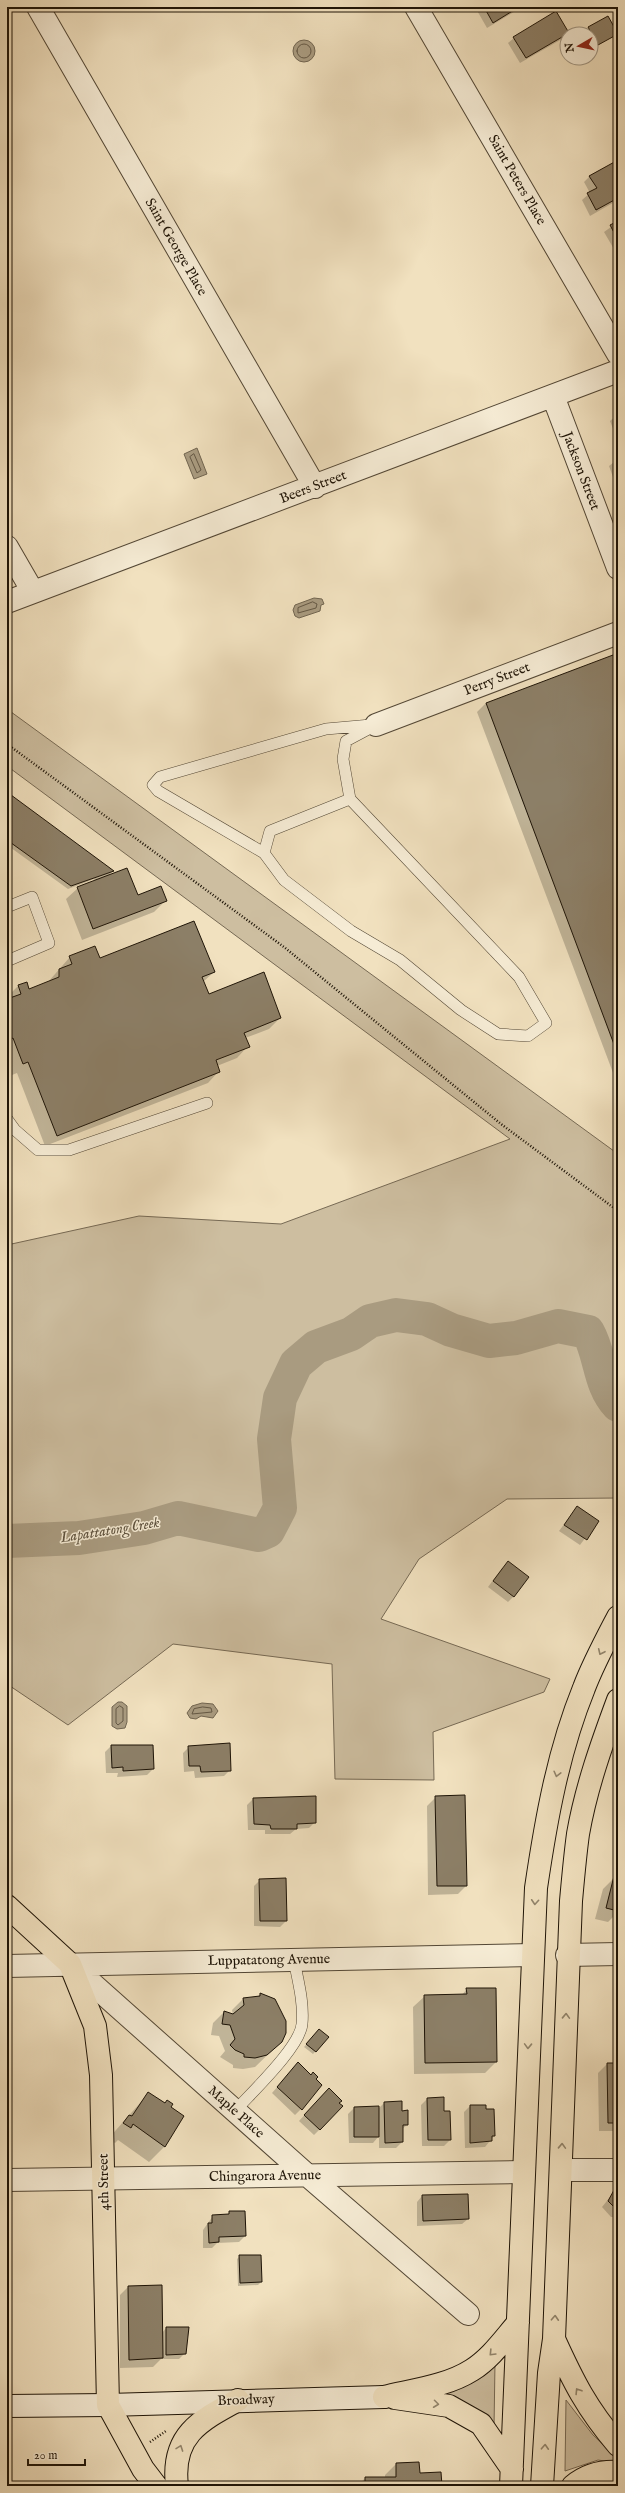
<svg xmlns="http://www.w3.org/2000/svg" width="625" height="2493" font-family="'IM FELL English',serif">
<rect width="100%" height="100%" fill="#f1e1bf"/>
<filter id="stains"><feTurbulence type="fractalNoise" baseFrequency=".005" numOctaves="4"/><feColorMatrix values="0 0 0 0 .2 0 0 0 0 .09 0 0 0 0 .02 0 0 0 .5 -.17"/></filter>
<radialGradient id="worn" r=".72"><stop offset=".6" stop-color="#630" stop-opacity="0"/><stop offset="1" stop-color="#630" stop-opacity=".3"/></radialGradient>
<!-- green -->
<path fill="#cdbea0" stroke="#766954" d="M 7,709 L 618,1154 L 618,1498 L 507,1499 L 419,1559 L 381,1619 L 550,1679 L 544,1692 L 433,1732 L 434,1780 L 335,1779 L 332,1664 L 173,1644 L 68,1725 L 7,1684 L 7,1245 L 139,1216 L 281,1224 L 510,1139 L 7,766 Z
M 495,2363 L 494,2428 C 477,2410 463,2397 437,2393 Z
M 566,2400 L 593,2435 L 618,2458 L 618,2463 L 598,2460 L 565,2471 Z"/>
<!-- water -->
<path fill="#a99b80" stroke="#716550" d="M293 51a11 11 0 1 1 22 0a11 11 0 1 1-22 0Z
M 197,448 L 207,474 L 194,479 L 184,454 Z
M 314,598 L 322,599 L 324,604 L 321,605 L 320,611 L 299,618 L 295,616 L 293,610 L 295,605 Z
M 118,1702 L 122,1702 L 127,1706 L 127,1722 L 125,1728 L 117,1729 L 112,1726 L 112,1707 Z
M 202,1703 L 213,1704 L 218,1711 L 213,1718 L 201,1716 L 196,1719 L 190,1718 L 187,1713 L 192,1706 Z"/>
<!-- shadow -->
<path fill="#0003" d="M 475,7 L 522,7 L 487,28 Z
M 589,28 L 617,34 L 595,47 L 591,34 L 586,31 Z
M 568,33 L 562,39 L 520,63 L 508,43 L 514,38 Z
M 618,161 L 618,200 L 590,216 L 582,200 L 590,193 L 584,182 L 590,176 Z
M 618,222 L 618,256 L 604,232 Z
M 618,414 L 618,439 L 617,439 L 610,421 Z
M 618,459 L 618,491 L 609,466 Z
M 618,671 L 618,1086 L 477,712 L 486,703 Z
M 7,794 L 112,872 L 108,876 L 137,896 L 165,901 L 154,912 L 82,940 L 66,899 L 78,888 L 95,881 L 94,879 L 68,889 L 7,845 Z
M 70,957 L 214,972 L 203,982 L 209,995 L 280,1018 L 269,1029 L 245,1038 L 248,1046 L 237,1058 L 217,1066 L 219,1071 L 208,1083 L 45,1146 L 17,1073 L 12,1075 L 7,1063 L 7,997 L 18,986 L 26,983 L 29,990 L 48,982 Z
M 577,1507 L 598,1521 L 580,1545 L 559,1531 Z
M 502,1568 L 514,1596 L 508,1602 L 488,1587 Z
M 111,1746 L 153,1769 L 147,1775 L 117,1777 L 118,1773 L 106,1773 L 105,1752 Z
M 189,1747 L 230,1770 L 224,1776 L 195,1778 L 194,1771 L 184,1772 L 183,1753 Z
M 436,1797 L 466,1886 L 458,1894 L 428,1895 L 427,1806 Z
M 253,1799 L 315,1822 L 309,1828 L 296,1829 L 290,1834 L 265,1834 L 265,1830 L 248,1830 L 247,1805 Z
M 615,1877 L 618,1878 L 618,1919 L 613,1917 L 608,1922 L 595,1919 L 603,1889 Z
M 260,1880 L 286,1921 L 280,1927 L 254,1926 L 254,1886 Z
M 467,1989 L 496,2062 L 485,2073 L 414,2074 L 413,2007 L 425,1996 L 461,1996 Z
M 260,1994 L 275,2000 L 279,2008 L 285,2021 L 282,2041 L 255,2067 L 243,2069 L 233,2068 L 233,2065 L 220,2057 L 225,2051 L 219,2036 L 211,2035 L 213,2023 L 224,2012 L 233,2015 L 232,2010 L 243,1999 L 257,1998 Z
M 319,2030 L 328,2037 L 313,2054 L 304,2047 Z
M 607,2064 L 618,2064 L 618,2131 L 599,2131 L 598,2073 Z
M 292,2070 L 301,2109 L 295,2115 L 272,2093 Z
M 148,2094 L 183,2117 L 164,2147 L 149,2162 L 118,2140 L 115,2143 L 108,2139 Z
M 323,2095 L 320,2129 L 314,2135 L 299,2121 Z
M 427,2099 L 443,2112 L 450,2140 L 444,2146 L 422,2146 L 421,2105 Z
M 384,2103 L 401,2112 L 407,2125 L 402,2129 L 402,2142 L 396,2148 L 379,2148 L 379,2136 L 373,2143 L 349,2143 L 348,2114 L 354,2108 L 378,2109 Z
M 470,2106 L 494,2136 L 485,2147 L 465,2148 L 464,2112 Z
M 615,2191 L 618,2191 L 618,2217 L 611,2217 L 602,2207 Z
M 422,2196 L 468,2219 L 462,2224 L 417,2226 L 417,2202 Z
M 244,2212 L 245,2236 L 239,2242 L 217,2243 L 212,2248 L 203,2248 L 203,2230 L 213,2216 Z
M 240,2256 L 261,2282 L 258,2285 L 238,2286 L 237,2259 Z
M 128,2287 L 162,2333 L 166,2328 L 185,2353 L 179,2359 L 161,2359 L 153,2367 L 120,2368 L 120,2295 Z
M 396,2464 L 419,2474 L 441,2486 L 358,2486 L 365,2478 L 385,2478 L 385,2475 Z"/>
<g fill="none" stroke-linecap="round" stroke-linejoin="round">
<!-- shore -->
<path stroke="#645844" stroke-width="1" d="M297 51a7 7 0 1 1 14 0a7 7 0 1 1-14 0Z
M 194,454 L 201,470 L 197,473 L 190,457 Z
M 313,602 L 317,604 L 316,608 L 298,613 L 298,608 Z
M 120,1706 L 123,1708 L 123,1721 L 118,1725 L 116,1723 L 116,1709 Z
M 203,1707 L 211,1708 L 212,1712 L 192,1714 L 194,1709 Z"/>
<!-- river -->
<path stroke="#a99b80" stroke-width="34" d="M 7,1541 L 79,1538 L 144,1528 L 178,1518 L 259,1535 L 268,1531 L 280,1508 L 274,1439 L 280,1398 L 296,1364 L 316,1347 L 351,1334 L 370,1321 L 396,1315 L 427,1319 L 451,1330 L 489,1341 L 516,1338 L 558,1326 L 588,1332 C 601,1355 599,1385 618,1405"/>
</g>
<!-- building -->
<path fill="#8c7f67" stroke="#1e1407" d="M 484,7 L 519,7 L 493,23 Z
M 556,11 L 569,33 L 526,58 L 513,37 Z
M 608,16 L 618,34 L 598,45 L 588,27 Z
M 618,160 L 618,198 L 596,210 L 587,193 L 597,188 L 589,176 Z
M 618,221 L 618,240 L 610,225 Z
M 613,655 L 618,668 L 618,1055 L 486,703 Z
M 7,792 L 114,871 L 71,886 L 7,840 Z
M 127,868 L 138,895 L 161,886 L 167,901 L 93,929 L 77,887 Z
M 194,921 L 215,972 L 202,977 L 209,994 L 264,972 L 281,1018 L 244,1033 L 250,1047 L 216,1060 L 220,1072 L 57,1136 L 28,1062 L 23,1064 L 13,1038 L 7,1041 L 7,999 L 21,994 L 18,985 L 27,982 L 29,989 L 59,977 L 59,969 L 72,964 L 69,956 L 95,946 L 100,958 Z
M 577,1506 L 599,1521 L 587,1540 L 564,1525 Z
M 508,1561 L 529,1577 L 514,1597 L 493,1581 Z
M 230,1743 L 231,1771 L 201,1772 L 200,1766 L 189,1766 L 188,1746 Z
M 111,1745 L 153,1745 L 154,1769 L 123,1771 L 123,1767 L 112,1768 Z
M 465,1795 L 467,1886 L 437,1886 L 435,1796 Z
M 316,1796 L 316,1823 L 297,1824 L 297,1829 L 271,1829 L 270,1825 L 254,1824 L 253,1798 Z
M 614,1876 L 618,1877 L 618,1911 L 606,1908 Z
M 286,1878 L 287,1921 L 260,1921 L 259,1879 Z
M 466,1988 L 496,1988 L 497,2062 L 425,2063 L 424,1995 L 467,1994 Z
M 260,1993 L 275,1999 L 286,2021 L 286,2033 L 282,2042 L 267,2055 L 255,2058 L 244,2057 L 244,2054 L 235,2050 L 230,2045 L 235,2039 L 230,2025 L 222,2024 L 224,2011 L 233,2014 L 244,2005 L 243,1998 L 260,1996 Z
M 319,2029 L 329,2037 L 316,2052 L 306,2044 Z
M 298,2062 L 311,2075 L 313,2072 L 318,2077 L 316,2079 L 322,2085 L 302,2110 L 277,2087 Z
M 607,2063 L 618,2063 L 618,2123 L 608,2123 Z
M 329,2088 L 342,2101 L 339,2103 L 343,2106 L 320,2130 L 304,2115 Z
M 148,2092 L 165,2103 L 167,2100 L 173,2104 L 171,2107 L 184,2116 L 165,2147 L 133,2124 L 131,2128 L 123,2123 L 129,2115 L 132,2116 Z
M 444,2097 L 444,2111 L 450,2111 L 451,2140 L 428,2140 L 427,2098 Z
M 402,2101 L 402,2111 L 408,2110 L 408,2125 L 403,2125 L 403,2142 L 385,2143 L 384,2102 Z
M 470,2105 L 486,2105 L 486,2109 L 494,2109 L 495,2136 L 492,2136 L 492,2141 L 470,2143 Z
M 379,2106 L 379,2137 L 354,2137 L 354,2107 Z
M 614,2190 L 618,2190 L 618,2211 L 608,2201 Z
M 468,2194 L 469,2219 L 423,2221 L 422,2195 Z
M 229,2211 L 245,2211 L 246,2236 L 219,2237 L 219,2242 L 209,2243 L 208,2223 L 212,2223 L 212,2215 L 229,2214 Z
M 239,2255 L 261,2255 L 262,2282 L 240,2283 Z
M 162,2285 L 163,2358 L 129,2360 L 128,2286 Z
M 166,2327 L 189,2327 L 186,2354 L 166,2355 Z
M 419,2462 L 420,2473 L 441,2472 L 442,2486 L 365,2486 L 365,2477 L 396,2477 L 396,2463 Z"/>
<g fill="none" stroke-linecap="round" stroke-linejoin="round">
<defs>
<path id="lane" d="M 350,799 L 270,831 L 264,853 L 284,880 L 351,931 L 400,960 L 461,1010 L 498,1034 L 528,1036 L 546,1023 L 519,977 L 350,799 L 343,759 L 346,741 L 376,725
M 264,853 L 158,791 L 153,785 L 160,777 L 326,729 L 371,725
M 7,907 L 32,897 L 49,943 L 7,961
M 7,1119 L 15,1130 L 38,1150 L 69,1150 L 207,1103
M 235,2111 C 252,2092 300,2047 302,2024 C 304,2002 298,1981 294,1960"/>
<path id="street" d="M 38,7 L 315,487
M 416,7 L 618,354
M 553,396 L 618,568
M 7,547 L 33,592
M 7,602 L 618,371
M 376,725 L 618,633
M 567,1955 L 618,1954
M 70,1964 L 307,2175 L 468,2314
M 7,1966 L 532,1955
M 561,2170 L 618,2170
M 7,2180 L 523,2172"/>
<path id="secondary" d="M 7,2406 L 108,2405 L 384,2397"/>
<path id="primary" d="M 7,1906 L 70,1964 L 95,2026 L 101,2075 L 108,2405 L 143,2469 L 156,2486
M 177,2486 C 171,2436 199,2421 238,2400"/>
<path id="highway" d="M 554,2339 C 573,2381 587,2409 618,2445
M 384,2397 C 413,2390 447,2386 472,2370 C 491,2358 504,2339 518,2323
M 395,2398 L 449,2406 L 481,2424 L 512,2469
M 511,2486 L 536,1888 C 546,1820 558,1752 584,1688 C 593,1664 606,1640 618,1617
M 542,2486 L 549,2373 L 554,2339 L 571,1901 C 573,1879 575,1856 578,1834 C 586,1788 602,1743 618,1700
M 573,2486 C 586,2475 601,2471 618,2472"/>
</defs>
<!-- lane casing -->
<use href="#lane" stroke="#534735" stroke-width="12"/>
<!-- street casing -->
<use href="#street" stroke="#534735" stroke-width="24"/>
<!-- secondary casing -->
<use href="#secondary" stroke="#1e1407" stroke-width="24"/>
<!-- primary casing -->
<use href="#primary" stroke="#1e1407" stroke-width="24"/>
<!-- highway casing -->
<use href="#highway" stroke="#1e1407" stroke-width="24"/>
<!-- path -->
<path stroke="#1e1407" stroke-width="2.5" stroke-dasharray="1 2" stroke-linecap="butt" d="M 7,744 L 284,947 L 501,1124 L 618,1211
M 150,2442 L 166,2431"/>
<!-- lane -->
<use href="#lane" stroke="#f6ecd5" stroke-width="11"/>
<!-- street -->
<use href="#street" stroke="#f6ecd5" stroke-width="22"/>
<!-- secondary -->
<use href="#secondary" stroke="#f6ecd5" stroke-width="22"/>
<!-- primary -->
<use href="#primary" stroke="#f1e1bf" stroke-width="22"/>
<!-- highway -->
<use href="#highway" stroke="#f1e1bf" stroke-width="22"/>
</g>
<!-- one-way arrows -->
<defs><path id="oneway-chevron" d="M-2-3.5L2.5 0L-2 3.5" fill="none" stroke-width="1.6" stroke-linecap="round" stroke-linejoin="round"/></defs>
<g stroke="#92856c">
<use href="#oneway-chevron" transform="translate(601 1652) rotate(115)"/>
<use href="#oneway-chevron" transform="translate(557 1774) rotate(104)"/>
<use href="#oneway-chevron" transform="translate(535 1902) rotate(94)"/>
<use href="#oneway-chevron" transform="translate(566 2016) rotate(-88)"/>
<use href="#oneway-chevron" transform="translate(528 2046) rotate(92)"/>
<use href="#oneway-chevron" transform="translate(562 2146) rotate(-88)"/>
<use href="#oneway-chevron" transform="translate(555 2318) rotate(-87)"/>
<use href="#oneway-chevron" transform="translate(492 2353) rotate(134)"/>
<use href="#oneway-chevron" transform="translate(578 2391) rotate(-122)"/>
<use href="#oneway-chevron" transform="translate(436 2404) rotate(7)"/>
<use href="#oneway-chevron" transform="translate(545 2447) rotate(-87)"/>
<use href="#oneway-chevron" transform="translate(180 2448) rotate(-70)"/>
</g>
<g text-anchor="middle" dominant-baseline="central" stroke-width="3" stroke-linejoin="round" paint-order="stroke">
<!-- street labels -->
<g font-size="14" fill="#1e1407" stroke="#f6ecd5">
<text transform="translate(517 180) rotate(60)">Saint Peters Place</text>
<text transform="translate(176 247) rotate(60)">Saint George Place</text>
<text transform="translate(581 471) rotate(69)">Jackson Street</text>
<text transform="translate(313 487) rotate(-21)">Beers Street</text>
<text transform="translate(497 679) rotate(-21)">Perry Street</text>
<text transform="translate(269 1960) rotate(-1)">Luppatatong Avenue</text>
<text transform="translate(236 2112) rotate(42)">Maple Place</text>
<text transform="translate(265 2176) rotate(-1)">Chingarora Avenue</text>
<text transform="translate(104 2182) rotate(-91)">4th Street</text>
<text transform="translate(246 2400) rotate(-2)">Broadway</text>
</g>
<!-- water labels -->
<g font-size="15" font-style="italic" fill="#5d513d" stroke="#f6ecd5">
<text transform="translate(110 1530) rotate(-9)">Lapattatong Creek</text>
</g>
</g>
<!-- margin -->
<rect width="625" height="2493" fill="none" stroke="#f1e1bf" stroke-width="24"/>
<rect x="8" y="8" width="609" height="2477" fill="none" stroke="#1e1407" stroke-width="2"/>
<rect x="12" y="12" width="601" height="2469" fill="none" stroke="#1e1407"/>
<!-- north arrow -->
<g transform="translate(579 46) rotate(261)"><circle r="19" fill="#f6ecd5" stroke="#a09683"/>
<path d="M0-3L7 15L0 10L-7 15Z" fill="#8f2418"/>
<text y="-6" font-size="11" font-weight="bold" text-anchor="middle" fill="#1e1407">N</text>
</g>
<!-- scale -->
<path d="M28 2459v6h57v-6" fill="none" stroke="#1e1407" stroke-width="2"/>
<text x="34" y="2459" font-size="12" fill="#1e1407" stroke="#f6ecd5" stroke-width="3" paint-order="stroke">20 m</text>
<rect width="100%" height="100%" filter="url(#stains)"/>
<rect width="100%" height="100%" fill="url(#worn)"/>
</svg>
